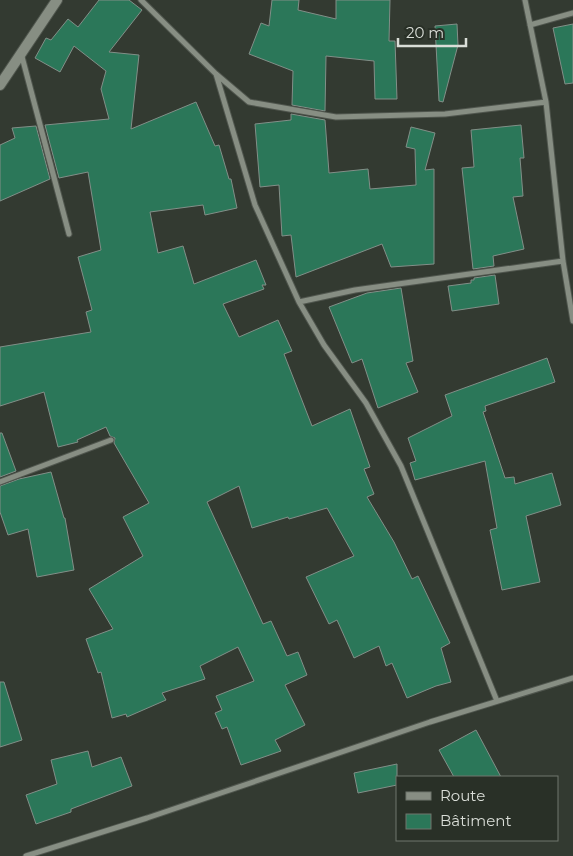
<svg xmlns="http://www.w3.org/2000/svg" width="573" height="856" font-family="Montserrat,sans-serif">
<rect width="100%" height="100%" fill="#333a31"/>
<!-- building -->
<path fill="#2b7759" stroke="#828f88" d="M 99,0 L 129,0 L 142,10 L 109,52 L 139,55 L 131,129 L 196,102 L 215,146 L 219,145 L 229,179 L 231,179 L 237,208 L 205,215 L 203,205 L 150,212 L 158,253 L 183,246 L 194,284 L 256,260 L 266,285 L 262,285 L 264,289 L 223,304 L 239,337 L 278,320 L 292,351 L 284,354 L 312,426 L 350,409 L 370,467 L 364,469 L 374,494 L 367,497 L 394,542 L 412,579 L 418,576 L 450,643 L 441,648 L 451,682 L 436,686 L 407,698 L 392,663 L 386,666 L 379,646 L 354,658 L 337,620 L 329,624 L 306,577 L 354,556 L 327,508 L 289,519 L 288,517 L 252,528 L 239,486 L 207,502 L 263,624 L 271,621 L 287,656 L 298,652 L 307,675 L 285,685 L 305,725 L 275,740 L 281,751 L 241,765 L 227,727 L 222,729 L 215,713 L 222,710 L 216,696 L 254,681 L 238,647 L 200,666 L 205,679 L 162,693 L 166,700 L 127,717 L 126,714 L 112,718 L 101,672 L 98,673 L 86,639 L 113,629 L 89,589 L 143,556 L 123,517 L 149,503 L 114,443 L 115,438 L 110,436 L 106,427 L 77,440 L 78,442 L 58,447 L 44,392 L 0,406 L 0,347 L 91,332 L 86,312 L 92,310 L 78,257 L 101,250 L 88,172 L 59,178 L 45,125 L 109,119 L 101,89 L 106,71 L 74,46 L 60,72 L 35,58 L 46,38 L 51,40 L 68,19 L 78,27 Z
M 272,0 L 299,0 L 298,10 L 336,19 L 336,0 L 390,0 L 389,41 L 395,41 L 397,99 L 375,99 L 374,61 L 326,56 L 325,111 L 292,105 L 293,71 L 249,54 L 261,23 L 269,26 Z
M 457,24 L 458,45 L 443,102 L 439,101 L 435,26 Z
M 573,24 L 573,83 L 565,84 L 553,28 Z
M 291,114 L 325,120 L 329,173 L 368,169 L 370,189 L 416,185 L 415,149 L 406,147 L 411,127 L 435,133 L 425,170 L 434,169 L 434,264 L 391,267 L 382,244 L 296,277 L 291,235 L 282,236 L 279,185 L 260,187 L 255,124 L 291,120 Z
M 521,125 L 524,158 L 520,158 L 523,196 L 513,197 L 524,249 L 493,256 L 494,266 L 473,269 L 462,168 L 474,167 L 471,130 Z
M 36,126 L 50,179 L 0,201 L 0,145 L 15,138 L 12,128 Z
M 495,275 L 499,304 L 452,311 L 448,286 L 471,283 L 471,280 L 474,280 L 474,278 Z
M 401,288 L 413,361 L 406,363 L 418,392 L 378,408 L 362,359 L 352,363 L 329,307 L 367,293 Z
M 547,358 L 555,382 L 485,406 L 486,411 L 483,412 L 505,478 L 514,477 L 515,484 L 552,473 L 561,505 L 526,516 L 540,582 L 502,590 L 490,530 L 497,528 L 485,461 L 415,480 L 410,463 L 416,461 L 408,438 L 452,416 L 445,395 Z
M 0,433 L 2,433 L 16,471 L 0,477 Z
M 51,472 L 64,518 L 65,518 L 74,570 L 37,577 L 28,529 L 8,535 L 0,512 L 0,486 L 19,479 Z
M 0,682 L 4,682 L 22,740 L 0,747 Z
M 476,730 L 501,777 L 454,777 L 439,750 Z
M 88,751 L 92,767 L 121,757 L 132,786 L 71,809 L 71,812 L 36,824 L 26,795 L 57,784 L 51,760 Z
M 397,764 L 397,785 L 358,793 L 354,773 Z"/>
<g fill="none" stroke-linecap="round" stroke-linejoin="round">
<defs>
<path id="street" d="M 141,0 L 216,74 L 249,102 L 336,117 L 445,114 L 546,102
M 525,0 L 546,102 L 563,261 L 573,321
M 530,25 L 573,13
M 21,53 L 69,234
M 216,74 L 255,205 L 299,302 L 355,290 L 563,261
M 299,302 L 324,345 L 366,403 L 401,466 L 497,701
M 0,482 L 111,440
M 26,856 L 147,818 L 430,722 L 573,678"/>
<path id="secondary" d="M 0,85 L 57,0"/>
</defs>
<!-- street casing -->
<use href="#street" stroke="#50564e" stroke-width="7"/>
<!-- secondary casing -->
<use href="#secondary" stroke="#50564e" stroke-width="12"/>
<!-- street -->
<use href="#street" stroke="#878e83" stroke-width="5"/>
<!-- secondary -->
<use href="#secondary" stroke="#878e83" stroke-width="10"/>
</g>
<!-- legend -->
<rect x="396" y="776" width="162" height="65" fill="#293027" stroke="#70766e"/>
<rect x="406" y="792" width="25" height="8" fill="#878e83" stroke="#70766e"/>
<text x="440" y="801" font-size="15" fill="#daded8">Route</text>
<rect x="406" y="814" width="25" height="15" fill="#2b7759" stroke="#70766e"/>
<text x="440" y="826" font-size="15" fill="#daded8">Bâtiment</text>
<!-- scale -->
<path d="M398 38v8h68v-8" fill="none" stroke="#daded8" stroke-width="2.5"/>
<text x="406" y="38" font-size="15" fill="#daded8" stroke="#293027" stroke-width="4" paint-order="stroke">20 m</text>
</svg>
